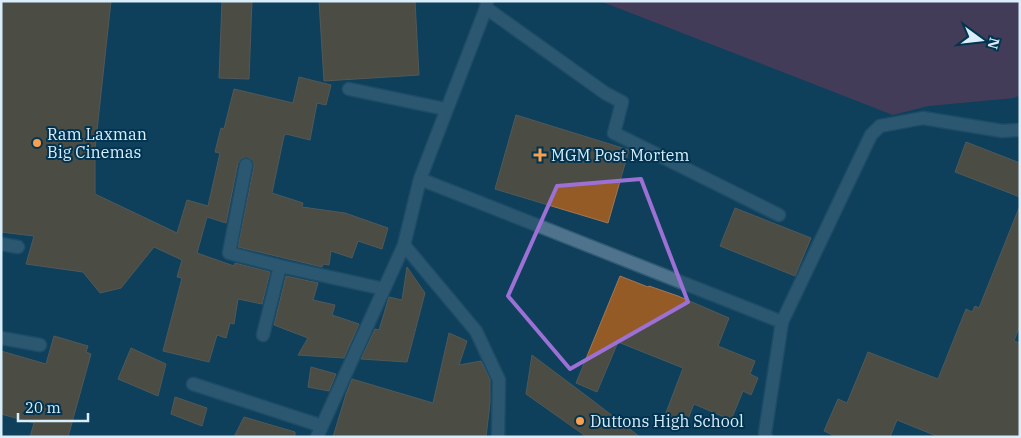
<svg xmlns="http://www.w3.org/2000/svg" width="1021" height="438" font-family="'IBM Plex Serif',serif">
<rect width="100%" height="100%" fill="#0f3f5b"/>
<!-- green -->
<path fill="#833954" d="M 600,1 L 1020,1 L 1020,95 L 1014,98 L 928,106 L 893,115 Z"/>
<!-- building -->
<path fill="#955b26" stroke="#a17756" d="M 1,1 L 111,1 L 95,149 L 95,194 L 177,233 L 187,200 L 208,206 L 220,153 L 215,152 L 221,128 L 224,129 L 234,89 L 293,103 L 299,77 L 331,85 L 326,105 L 317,103 L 310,140 L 286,134 L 284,136 L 272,193 L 303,203 L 302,207 L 345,213 L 388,228 L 382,249 L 358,241 L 352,258 L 331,251 L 329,265 L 323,264 L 322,267 L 238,247 L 254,166 L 251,159 L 243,158 L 238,163 L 226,223 L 207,217 L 197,253 L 234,266 L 235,263 L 270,272 L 262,304 L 238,299 L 234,324 L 230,323 L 226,338 L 217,335 L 209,362 L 163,351 L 182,278 L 177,277 L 182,260 L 154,247 L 121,288 L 100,293 L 83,272 L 26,264 L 34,236 L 1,232 Z
M 222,1 L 252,1 L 249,79 L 219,78 Z
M 319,1 L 415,1 L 419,75 L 324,81 Z
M 516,115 L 629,150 L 608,223 L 495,189 Z
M 966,142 L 1020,163 L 1020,197 L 955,172 Z
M 735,208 L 811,238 L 795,276 L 720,246 Z
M 1019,208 L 1020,325 L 1014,341 L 1020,343 L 1020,437 L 939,437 L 897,420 L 890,437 L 837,437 L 824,431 L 838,399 L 847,403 L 868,352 L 938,379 L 966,309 L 972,312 L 975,306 L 979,308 Z
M 407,267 L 425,293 L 407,362 L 361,359 L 375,329 L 379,330 L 389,297 L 402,300 Z
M 286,276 L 318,283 L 313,300 L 335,305 L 332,315 L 359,324 L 344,358 L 298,355 L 308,338 L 274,325 Z
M 620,276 L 648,287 L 649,286 L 678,296 L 729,318 L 718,346 L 755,361 L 750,374 L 758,378 L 751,395 L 743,391 L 731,420 L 694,404 L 685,426 L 664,418 L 683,368 L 618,342 L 597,392 L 576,383 Z
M 449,333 L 467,341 L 459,365 L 481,361 L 490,379 L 490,403 L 486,437 L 333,437 L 346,394 L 352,379 L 433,403 Z
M 54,336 L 88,346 L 86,352 L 91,354 L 68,437 L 30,437 L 34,423 L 1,414 L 1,351 L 46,364 Z
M 131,348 L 166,364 L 158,396 L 118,379 Z
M 532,355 L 588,397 L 640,437 L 587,437 L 526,394 Z
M 311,367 L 336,374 L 329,391 L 308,387 Z
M 175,397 L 207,408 L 202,426 L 171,414 Z
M 244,417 L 295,432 L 295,437 L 234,437 Z"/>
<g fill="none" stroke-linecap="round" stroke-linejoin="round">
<defs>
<path id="minor" d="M 486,8 L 605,93 L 622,102 L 614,133 L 779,215
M 349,89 L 445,109
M 246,165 L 229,253 L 280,266
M 420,179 L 782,322
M 1,244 L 18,247
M 404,245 L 476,331 L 499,380 L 498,437
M 263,335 L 280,266 L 384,289
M 1,338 L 40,345
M 193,384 L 322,426
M 317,437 L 404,245 L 420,179 L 486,8 L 487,1
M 766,437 L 765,433 L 782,322 L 871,135 L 880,126 L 923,118 L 1002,131 L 1020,130"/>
</defs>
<!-- minor casing -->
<use href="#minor" stroke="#2f5b75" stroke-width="15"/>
<!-- minor -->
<use href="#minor" stroke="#4f738c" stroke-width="12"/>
</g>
<!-- marked area -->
<path d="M0 0H1021V438H0ZM 641,179 L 688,302 L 570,369 L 508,296 L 557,186 Z" fill="#0f3f5b" fill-opacity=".55" fill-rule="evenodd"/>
<path fill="none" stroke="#9c70d4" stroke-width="4" stroke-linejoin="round" d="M 641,179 L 688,302 L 570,369 L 508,296 L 557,186 Z"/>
<!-- markers -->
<g fill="#fa9f4e" stroke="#013450" stroke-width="2">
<circle cx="37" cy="143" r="5"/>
<path d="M537.5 147.5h5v5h5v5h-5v5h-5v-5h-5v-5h5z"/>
<circle cx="580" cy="421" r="5"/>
</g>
<g text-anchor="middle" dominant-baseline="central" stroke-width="4" stroke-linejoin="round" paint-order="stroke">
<!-- poi labels -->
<g font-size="16" fill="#daedfb" stroke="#013450" text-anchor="start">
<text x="47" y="134">Ram Laxman<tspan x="47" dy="18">Big Cinemas</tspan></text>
<text x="551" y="155">MGM Post Mortem</text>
<text x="590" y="421">Duttons High School</text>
</g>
</g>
<!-- border -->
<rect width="1021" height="438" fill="none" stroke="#daedfb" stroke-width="5"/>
<!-- north arrow -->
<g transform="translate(981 40) rotate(105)" stroke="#013450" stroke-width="4" paint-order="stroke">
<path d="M0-4L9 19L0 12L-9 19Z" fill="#daedfb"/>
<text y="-8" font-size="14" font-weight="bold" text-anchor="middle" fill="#daedfb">N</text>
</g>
<!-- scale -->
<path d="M18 413v8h70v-8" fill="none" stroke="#daedfb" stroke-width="2.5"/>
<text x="25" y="413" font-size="15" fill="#daedfb" stroke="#013450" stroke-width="4" paint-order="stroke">20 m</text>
</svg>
